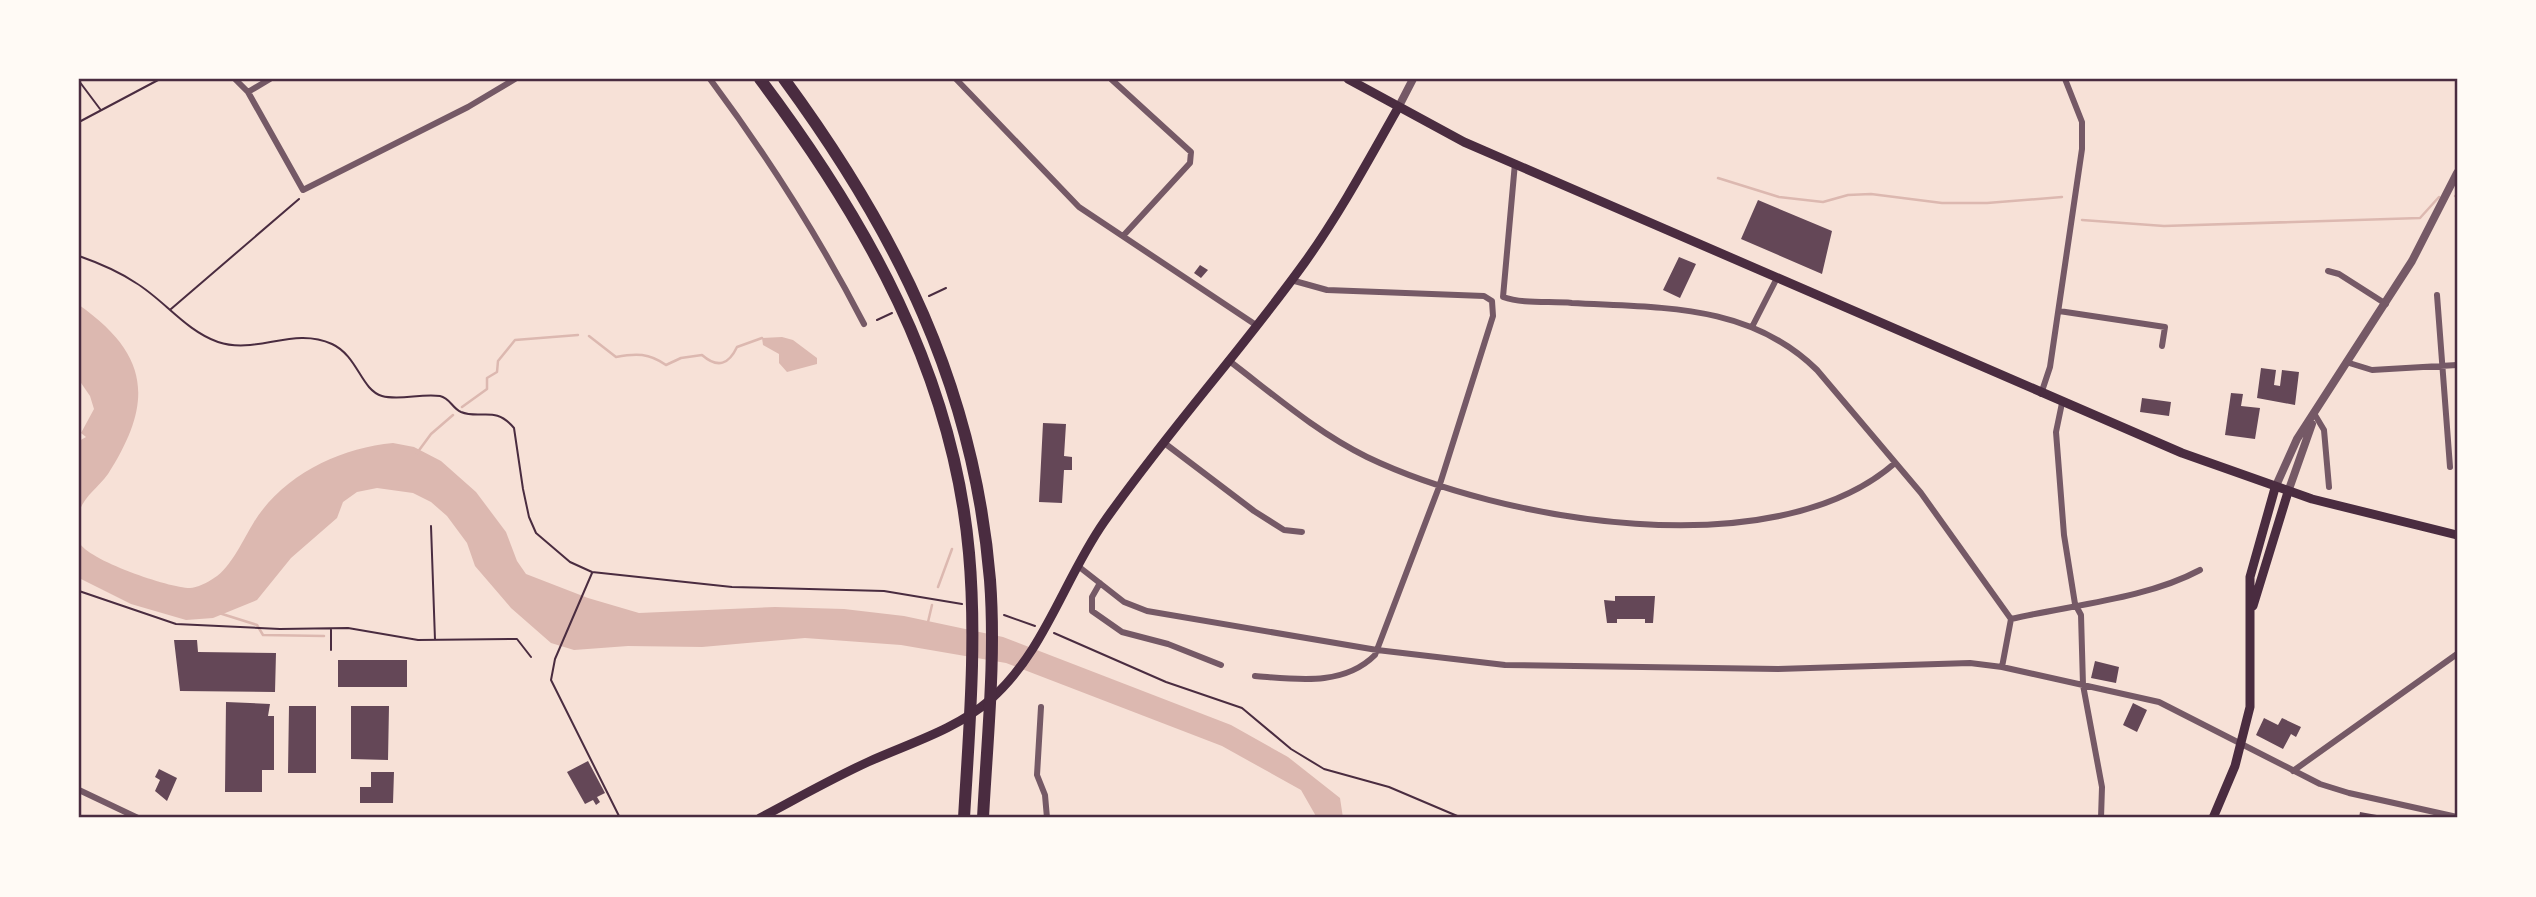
<svg xmlns="http://www.w3.org/2000/svg" width="2536" height="897" font-family="'Public Sans',sans-serif">
<rect width="100%" height="100%" fill="#f7e1d7"/>
<!-- water -->
<path fill="#dcb8b0" d="M 79,305 C 150,355 154,402 108,474 C 98,488 85,495 79,512 L 79,441 L 86,437 L 81,433 L 94,409 L 90,396 L 79,380 Z
M 782,337 L 793,340 L 817,358 L 817,364 L 787,372 L 779,363 L 779,354 L 763,345 L 762,338 Z
M 393,443 L 414,447 L 441,461 L 476,492 L 506,532 L 517,561 L 526,574 L 588,598 L 639,613 L 775,607 L 844,609 L 904,616 L 1003,637 L 1231,725 L 1288,757 L 1340,798 L 1343,818 L 1317,818 L 1301,790 L 1222,746 L 1006,663 L 901,645 L 805,638 L 702,647 L 628,646 L 574,650 L 551,643 L 511,608 L 475,566 L 467,543 L 447,516 L 431,502 L 413,493 L 377,488 L 357,492 L 343,502 L 337,518 L 291,558 L 257,600 L 213,618 L 186,620 L 131,604 L 79,578 L 79,542 C 87,560 169,588 190,588 C 196,588 209,582 214,578 C 231,568 244,538 254,522 C 283,475 340,448 393,443 Z"/>
<g fill="none" stroke-linecap="round" stroke-linejoin="round">
<!-- stream -->
<path stroke="#dcb8b0" stroke-width="2.5" d="M 1718,178 L 1779,197 L 1823,202 L 1848,195 L 1871,194 L 1942,203 L 1987,203 L 2062,197
M 2455,196 L 2457,196
M 2082,220 L 2164,226 L 2420,218 L 2439,197
M 589,336 L 616,357 C 636,353 649,353 666,365 L 681,358 L 702,355 C 718,369 729,364 737,347 L 762,338
M 462,407 L 487,389 L 487,378 L 497,372 L 498,361 L 515,340 L 578,335
M 417,453 L 431,434 L 453,415
M 938,587 L 952,549
M 219,613 L 257,625 L 263,635 L 324,636
M 928,622 L 932,605"/>
</g>
<!-- building -->
<path fill="#644757" d="M 1758,200 L 1832,231 L 1822,274 L 1741,239 Z
M 1679,257 L 1696,264 L 1680,298 L 1663,290 Z
M 1200,265 L 1208,270 L 1201,278 L 1194,273 Z
M 2261,368 L 2276,370 L 2274,385 L 2280,386 L 2282,370 L 2299,372 L 2295,405 L 2257,398 Z
M 2231,393 L 2243,394 L 2241,406 L 2260,408 L 2255,439 L 2225,435 Z
M 2142,398 L 2171,402 L 2169,416 L 2140,412 Z
M 1043,423 L 1066,424 L 1064,456 L 1072,457 L 1072,470 L 1064,470 L 1062,503 L 1039,502 Z
M 1615,596 L 1655,596 L 1653,623 L 1645,623 L 1645,619 L 1617,619 L 1617,623 L 1607,623 L 1604,600 L 1615,601 Z
M 174,640 L 197,640 L 198,652 L 276,653 L 275,692 L 180,691 Z
M 338,660 L 407,660 L 407,687 L 338,687 Z
M 2095,661 L 2119,667 L 2116,683 L 2091,678 Z
M 226,702 L 270,704 L 268,716 L 274,716 L 274,770 L 262,770 L 262,792 L 225,792 Z
M 2133,703 L 2147,710 L 2137,732 L 2123,725 Z
M 289,706 L 316,706 L 316,773 L 288,773 Z
M 351,706 L 389,706 L 388,760 L 351,759 Z
M 2264,718 L 2278,725 L 2282,718 L 2301,727 L 2296,737 L 2291,734 L 2283,749 L 2256,735 Z
M 588,761 L 605,793 L 597,797 L 600,802 L 596,805 L 593,800 L 585,804 L 567,772 Z
M 159,769 L 177,778 L 167,801 L 155,791 L 160,780 L 155,777 Z
M 371,772 L 394,772 L 393,803 L 360,803 L 360,787 L 371,787 Z
M 2360,812 L 2388,817 L 2388,818 L 2359,818 Z"/>
<g fill="none" stroke-linecap="round" stroke-linejoin="round">
<!-- path -->
<path stroke="#4a2c40" stroke-width="2" d="M 79,81 L 100,109
M 79,122 L 160,79
M 79,256 C 99,263 118,271 136,283 C 164,300 186,331 218,342 C 257,355 293,326 332,344 C 358,356 361,390 382,396 C 400,401 421,393 440,396 C 450,398 452,408 461,412 C 481,420 495,405 514,428 L 523,489 L 529,517 L 536,533 L 570,562 L 592,572 L 732,587 L 884,591 L 962,604
M 929,296 L 946,288
M 171,309 L 299,199
M 877,320 L 892,313
M 431,526 L 435,640
M 592,573 L 555,659 L 551,680 L 620,818
M 79,591 L 176,624 L 280,629 L 348,628 L 418,640 L 517,639 L 531,657
M 1004,615 L 1035,626
M 1054,633 L 1166,682 L 1242,708 L 1291,749 L 1324,769 L 1389,787 L 1462,818
M 331,650 L 331,630"/>
<!-- minor -->
<path stroke="#755966" stroke-width="6" d="M 235,79 L 248,92 L 303,190 L 468,107 L 515,79
M 710,79 C 768,157 819,237 864,324
M 956,79 L 1079,207 L 1256,325
M 1111,79 L 1191,152 L 1190,163 L 1123,236
M 248,92 L 270,79
M 1515,163 L 1503,297 C 1523,304 1550,301 1572,303 C 1660,308 1749,303 1817,370 L 1921,493 L 2011,619
M 2328,271 L 2339,274 L 2386,304
M 2437,295 L 2450,467
M 2059,311 L 2165,327 L 2162,346
M 1752,327 L 1777,278
M 1228,360 C 1273,394 1316,432 1367,457 C 1500,521 1774,569 1895,463
M 2346,362 L 2372,370 L 2457,365
M 2041,394 L 2050,367 L 2082,149 L 2082,122 L 2065,79
M 2062,403 L 2056,432 L 2064,535 L 2075,604 L 2081,615 L 2083,685 L 2102,787 L 2101,818
M 2315,415 L 2324,430 L 2329,487
M 1163,442 L 1254,511 L 1284,530 L 1302,532
M 1078,566 L 1124,602 L 1147,611 L 1377,650 L 1505,665 L 1778,669 L 1970,663 L 2002,667 L 2159,702 L 2320,784 L 2349,793 L 2457,817
M 1100,583 L 1092,597 L 1092,611 L 1122,632 L 1168,644 L 1221,665
M 2002,667 L 2011,619 C 2071,605 2146,599 2200,570
M 1255,676 C 1295,679 1343,687 1375,655 L 1439,487 L 1493,316 L 1492,301 L 1484,296 L 1327,290 L 1291,280
M 1041,707 L 1037,775 L 1045,795 L 1047,818
M 2293,771 L 2457,654
M 79,790 L 138,818"/>
<!-- tertiary -->
<path stroke="#755966" stroke-width="8" d="M 1398,108 L 1413,79
M 2275,488 L 2297,439 L 2412,261 L 2457,173
M 2288,492 L 2312,424"/>
<!-- secondary -->
<path stroke="#4a2c40" stroke-width="9" d="M 1348,79 L 1464,142 L 2182,453 L 2312,499 L 2457,535
M 2253,606 L 2288,492
M 760,818 C 796,799 831,779 868,762 C 910,743 955,730 990,700 C 1044,653 1064,579 1104,522 C 1167,432 1241,351 1305,262 C 1340,213 1368,161 1398,108
M 2213,818 L 2235,766 L 2250,707 L 2250,577 L 2275,488"/>
<!-- motorway -->
<path stroke="#4a2c40" stroke-width="12" d="M 760,79 C 866,220 953,374 969,553 C 977,641 969,731 964,818
M 784,79 C 897,233 974,387 990,580 C 996,659 987,740 983,818"/>
</g>
<!-- border -->
<rect width="2536" height="897" fill="none" stroke="#fffaf5" stroke-width="161"/>
<rect x="80" y="80" width="2376" height="736" fill="none" stroke="#4a2c40" stroke-width="2.5"/>
</svg>
